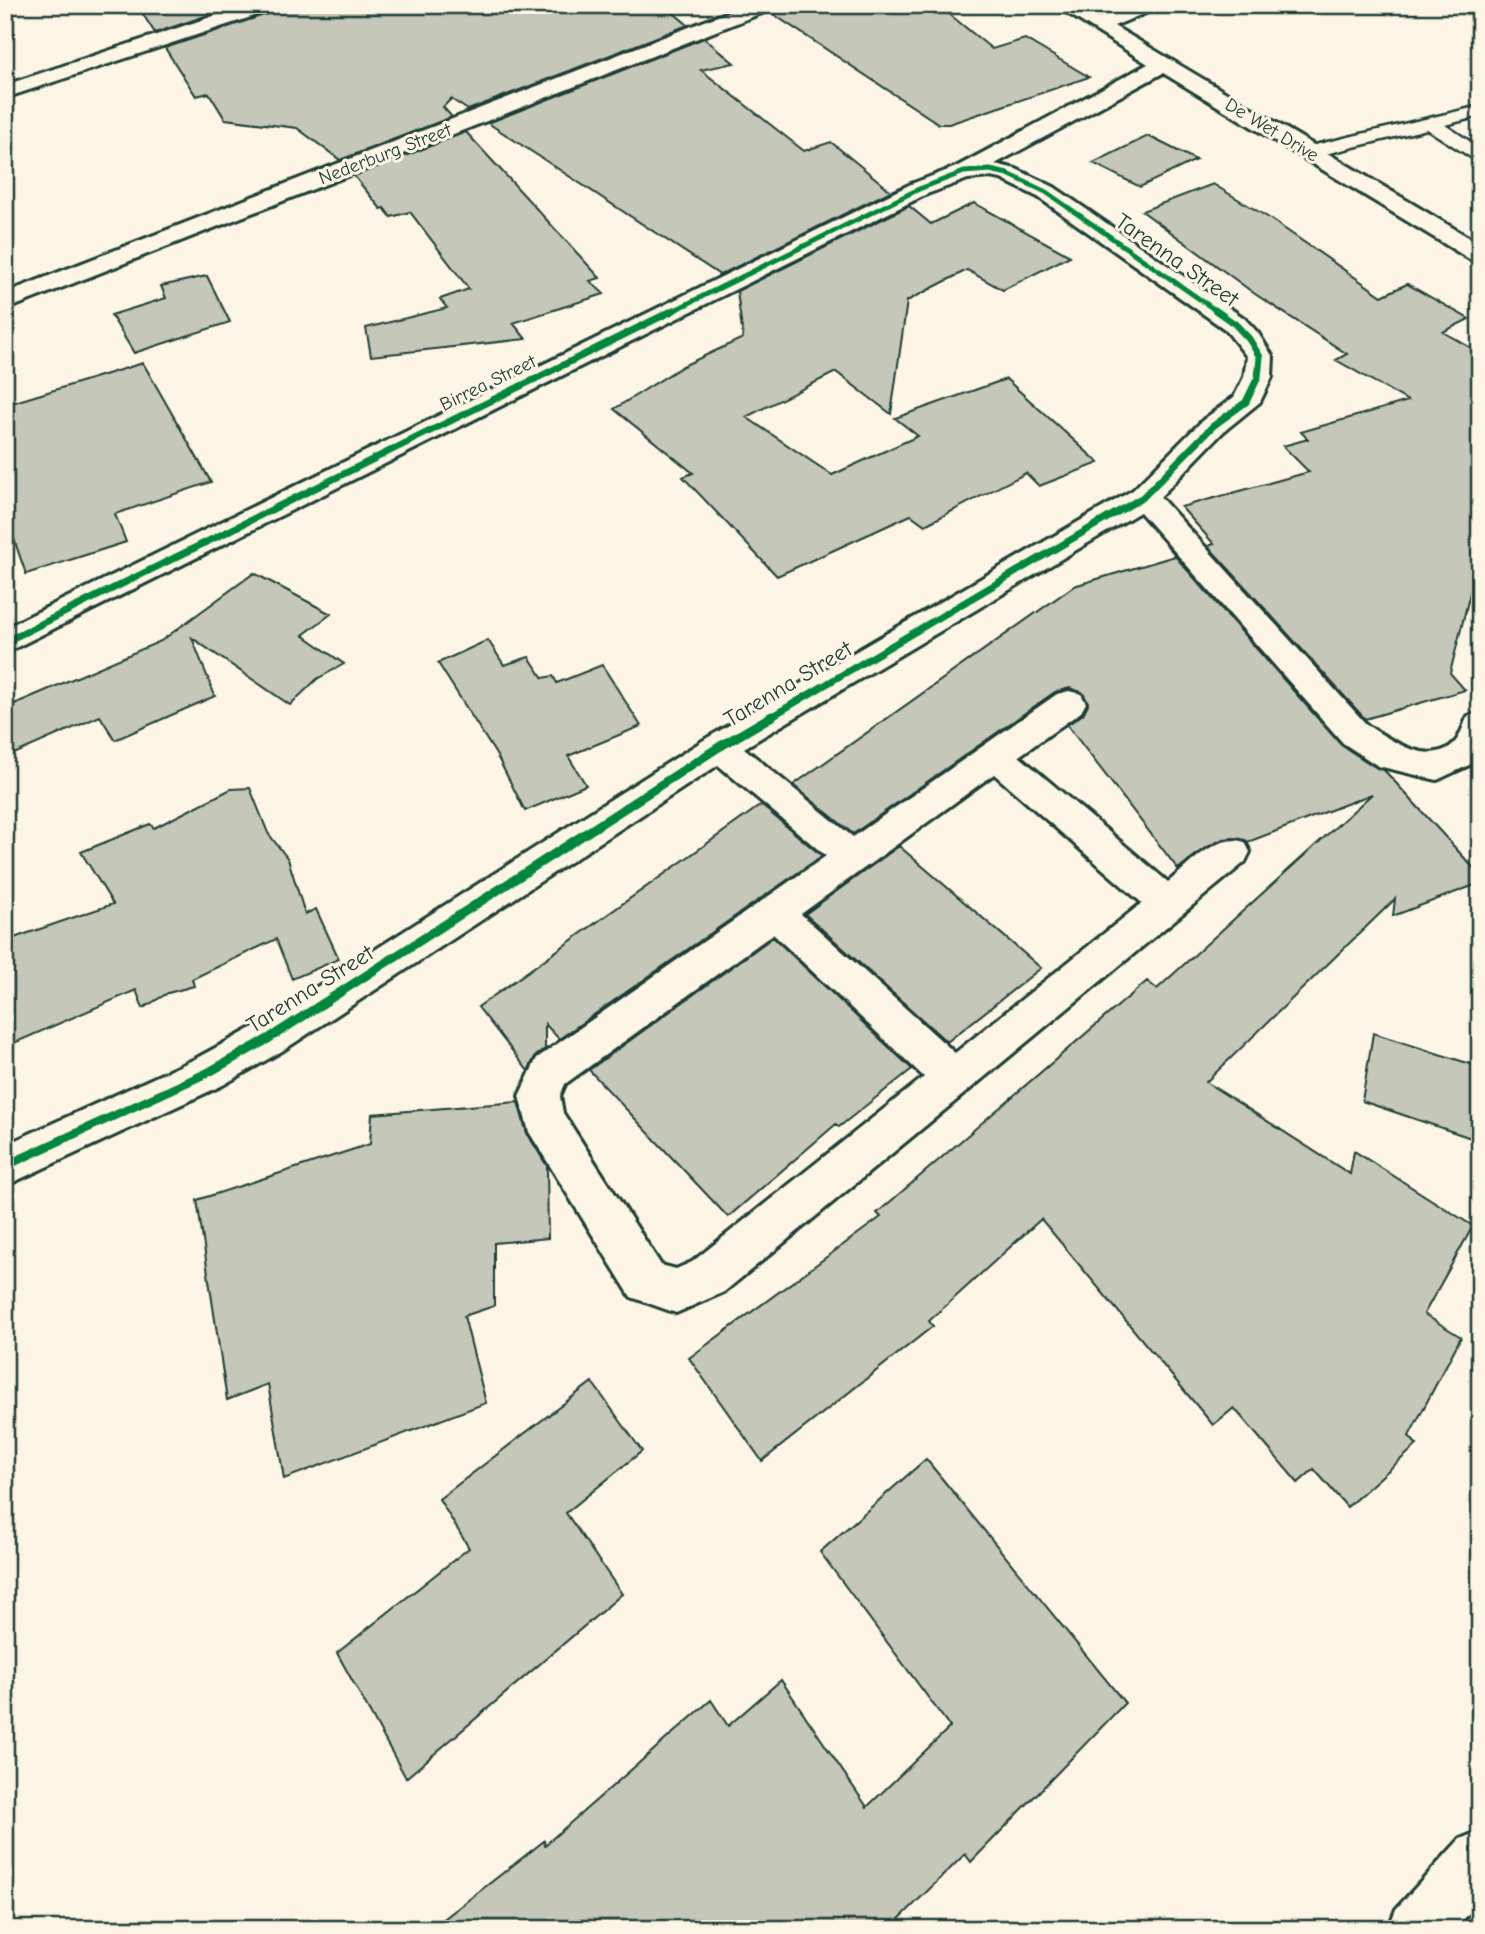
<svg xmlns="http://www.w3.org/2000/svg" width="1485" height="1934" font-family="'Comic Neue',sans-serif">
<rect width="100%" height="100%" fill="#fcf5e5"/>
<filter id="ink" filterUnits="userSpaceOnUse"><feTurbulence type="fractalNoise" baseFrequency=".0143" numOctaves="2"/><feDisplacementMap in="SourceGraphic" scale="14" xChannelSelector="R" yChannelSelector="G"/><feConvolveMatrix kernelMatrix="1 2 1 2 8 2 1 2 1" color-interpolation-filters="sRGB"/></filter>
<g filter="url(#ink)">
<!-- building -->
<path fill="#c5c7b9" stroke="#1f3d34" stroke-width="2" d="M 137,5 L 238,5 L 155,33 Z
M 280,5 L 664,5 L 688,25 L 468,110 L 451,99 L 443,107 L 452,117 L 340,160 L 297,128 L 225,119 L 209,93 L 196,96 L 165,48 L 276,11 Z
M 777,5 L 938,5 L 992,49 L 1025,39 L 1089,77 L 949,124 L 939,124 L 770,12 Z
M 704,38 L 734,63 L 701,70 L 804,151 L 831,142 L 891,191 L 720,275 L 488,123 Z
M 466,132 L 600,278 L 590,281 L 604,294 L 513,323 L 526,339 L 371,356 L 366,328 L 447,308 L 440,299 L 469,289 L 410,212 L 391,217 L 384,208 L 381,209 L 354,176 Z
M 1148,136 L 1196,160 L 1140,187 L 1093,163 Z
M 1213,184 L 1269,218 L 1382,296 L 1407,284 L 1469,319 L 1443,332 L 1480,353 L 1480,522 L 1474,564 L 1477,565 L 1450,673 L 1465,690 L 1365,719 L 1208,546 L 1214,544 L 1181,507 L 1309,472 L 1283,446 L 1308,439 L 1301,432 L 1408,401 L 1336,360 L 1347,354 L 1255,294 L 1142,211 Z
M 974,203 L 1070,256 L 1003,290 L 967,270 L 907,301 L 891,414 L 836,372 L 746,417 L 832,475 L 918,436 L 895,418 L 1006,379 L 1099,463 L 1039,486 L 1026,473 L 925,525 L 911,515 L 777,576 L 683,477 L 693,473 L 614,409 L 683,366 L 743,338 L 737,291 L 909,206 L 931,224 Z
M 207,276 L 230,322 L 134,353 L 111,315 L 166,298 L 161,286 Z
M 143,363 L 211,482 L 115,514 L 126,542 L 26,574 L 5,513 L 5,405 Z
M 1175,556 L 1341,745 L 1377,768 L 1384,770 L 1480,875 L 1480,883 L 1393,916 L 1395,899 L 1206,1082 L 1350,1174 L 1354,1151 L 1473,1226 L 1424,1314 L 1461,1337 L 1409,1436 L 1417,1445 L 1347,1507 L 1314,1469 L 1298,1483 L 1234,1408 L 1213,1425 L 1041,1219 L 929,1321 L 933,1326 L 762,1461 L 689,1358 L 881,1217 L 877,1213 L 1147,981 L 1157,989 L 1372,794 L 1248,842 L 1235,838 L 1223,839 L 1202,850 L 1178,869 L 1067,725 L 1083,714 L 1088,704 L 1083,693 L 1070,688 L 1055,692 L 853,834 L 793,785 L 1074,586 Z
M 254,573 L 331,614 L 303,635 L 344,664 L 317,679 L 290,705 L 192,638 L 215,696 L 115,740 L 100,716 L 5,758 L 5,708 L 161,641 Z
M 488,640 L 504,665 L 529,657 L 543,678 L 553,676 L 557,683 L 602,665 L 641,726 L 568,756 L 586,785 L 525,811 L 497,756 L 438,663 Z
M 250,788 L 268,833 L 288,859 L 305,914 L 316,909 L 339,959 L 292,979 L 276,939 L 192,979 L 194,986 L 168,993 L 143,1008 L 136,990 L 5,1047 L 5,941 L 113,904 L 81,852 L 150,824 L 154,828 L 231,789 Z
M 761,805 L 822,856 L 559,1039 L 545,1024 L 545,1049 L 535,1057 L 528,1071 L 478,1007 Z
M 899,846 L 1041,968 L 947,1042 L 805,914 Z
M 773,937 L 912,1069 L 839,1127 L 836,1124 L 728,1217 L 589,1070 Z
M 1373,1033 L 1480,1067 L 1480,1141 L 1362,1101 Z
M 518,1102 L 527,1133 L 547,1166 L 548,1238 L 494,1243 L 494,1306 L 464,1316 L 486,1403 L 284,1479 L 268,1384 L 227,1400 L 197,1200 L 370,1144 L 372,1114 Z
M 592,1382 L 642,1451 L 566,1513 L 622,1594 L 406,1778 L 337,1653 L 469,1548 L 439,1499 Z
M 926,1459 L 1125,1703 L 971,1862 L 965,1854 L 889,1929 L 431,1929 L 544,1841 L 545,1845 L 711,1700 L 728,1726 L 781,1680 L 867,1807 L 950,1727 L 820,1552 Z"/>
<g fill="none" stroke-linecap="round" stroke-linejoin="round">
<defs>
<path id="lane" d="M 1480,106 L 1480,116 L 1445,125 L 1480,148 L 1480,163 L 1427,129 L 1309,158 L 1300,152 L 1302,148 Z"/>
<path id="street" d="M 247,5 L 278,5 L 275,9 L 5,98 L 5,85 Z
M 746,5 L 775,5 L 772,9 L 5,310 L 5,293 Z
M 1055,5 L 1080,5 L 1100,17 L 1130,5 L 1158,5 L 1155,9 L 1114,26 L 1480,244 L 1480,262 L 1471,260 L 1163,73 L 995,164 L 1016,169 L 1054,187 L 1244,318 L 1258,333 L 1273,357 L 1272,377 L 1260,402 L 1223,432 L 1160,497 L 1367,725 C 1390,740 1432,769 1456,741 C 1461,735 1464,723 1468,716 L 1480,712 L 1480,760 L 1437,780 L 1378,766 L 1343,743 L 1140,512 L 744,748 L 853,837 L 1057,694 L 1069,691 L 1081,694 L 1086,703 L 1081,712 L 1019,756 L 1168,882 C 1190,865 1216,832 1245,842 L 1250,852 L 1245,862 L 724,1292 L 676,1313 L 631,1297 L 529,1132 L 519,1096 L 537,1058 L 826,856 L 718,765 L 282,1051 L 223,1085 L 5,1186 L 5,1145 L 195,1059 L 254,1027 L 707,738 L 1133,490 L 1203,420 L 1234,397 L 1244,377 L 1247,357 L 1226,330 L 1038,197 L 1001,179 L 990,177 L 968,179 L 927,194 L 5,653 L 5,628 L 911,184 L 956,167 L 1148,64 ZM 994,774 L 1142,903 L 955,1053 L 801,914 ZM 773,934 L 924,1077 L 692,1262 L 676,1269 L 661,1265 L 563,1113 L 560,1096 L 565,1084 Z"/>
<path id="secondary" d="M 1480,1831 L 1480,1901 L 1455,1929 L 1388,1929 L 1396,1909 L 1460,1839 Z"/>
</defs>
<!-- lane casing -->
<use href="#lane" stroke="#1f3d34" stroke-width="5"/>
<!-- street casing -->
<use href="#street" stroke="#1f3d34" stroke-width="6"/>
<!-- secondary casing -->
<use href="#secondary" stroke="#1f3d34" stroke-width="6"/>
<!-- lane -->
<use href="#lane" fill="#fcf5e5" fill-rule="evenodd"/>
<!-- street -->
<use href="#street" fill="#fcf5e5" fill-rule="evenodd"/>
<!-- secondary -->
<use href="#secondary" fill="#fcf5e5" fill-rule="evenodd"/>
<defs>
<path id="cycleway-far2" d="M 671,312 L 919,189 L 964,172 L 990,170 L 1008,174 L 1046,192 L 1218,312"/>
<path id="cycleway-far1" d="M 5,642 L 674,310
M 769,718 L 1143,497 L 1213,426 L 1246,402 L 1258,377 L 1260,357 L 1249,339 L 1235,324 L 1215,310"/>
<path id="cycleway" d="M 5,1166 L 209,1072 L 268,1039 L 719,747 L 772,716"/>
</defs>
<!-- cycleway-far2 casing -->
<use href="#cycleway-far2" stroke="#fcf5e5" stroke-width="8"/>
<!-- cycleway-far1 casing -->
<use href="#cycleway-far1" stroke="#fcf5e5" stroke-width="10"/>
<!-- cycleway casing -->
<use href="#cycleway" stroke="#fcf5e5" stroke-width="13"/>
<!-- cycleway-far2 -->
<use href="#cycleway-far2" stroke="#00873e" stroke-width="5"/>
<!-- cycleway-far1 -->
<use href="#cycleway-far1" stroke="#00873e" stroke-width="7"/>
<!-- cycleway -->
<use href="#cycleway" stroke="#00873e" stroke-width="9"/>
</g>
</g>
<g text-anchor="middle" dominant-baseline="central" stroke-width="6" stroke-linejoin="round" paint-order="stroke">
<!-- far-street labels -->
<g font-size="19" fill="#1f3d34" stroke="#fcf5e5">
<text transform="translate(1272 130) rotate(31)">De Wet Drive</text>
<text transform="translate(385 154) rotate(-21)">Nederburg Street</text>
<text transform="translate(488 383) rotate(-26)">Birrea Street</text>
</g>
<!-- street labels -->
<g font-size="23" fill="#1f3d34" stroke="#fcf5e5">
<text transform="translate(1177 260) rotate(35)">Tarenna Street</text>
<text transform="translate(788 684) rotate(-31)">Tarenna Street</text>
<text transform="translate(310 989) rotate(-32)">Tarenna Street</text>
</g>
</g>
<!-- margin -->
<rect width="1485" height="1934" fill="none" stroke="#fcf5e5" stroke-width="28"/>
<rect x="14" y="14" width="1457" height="1906" fill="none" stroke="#1f3d34" stroke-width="2.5" filter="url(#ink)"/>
</svg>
